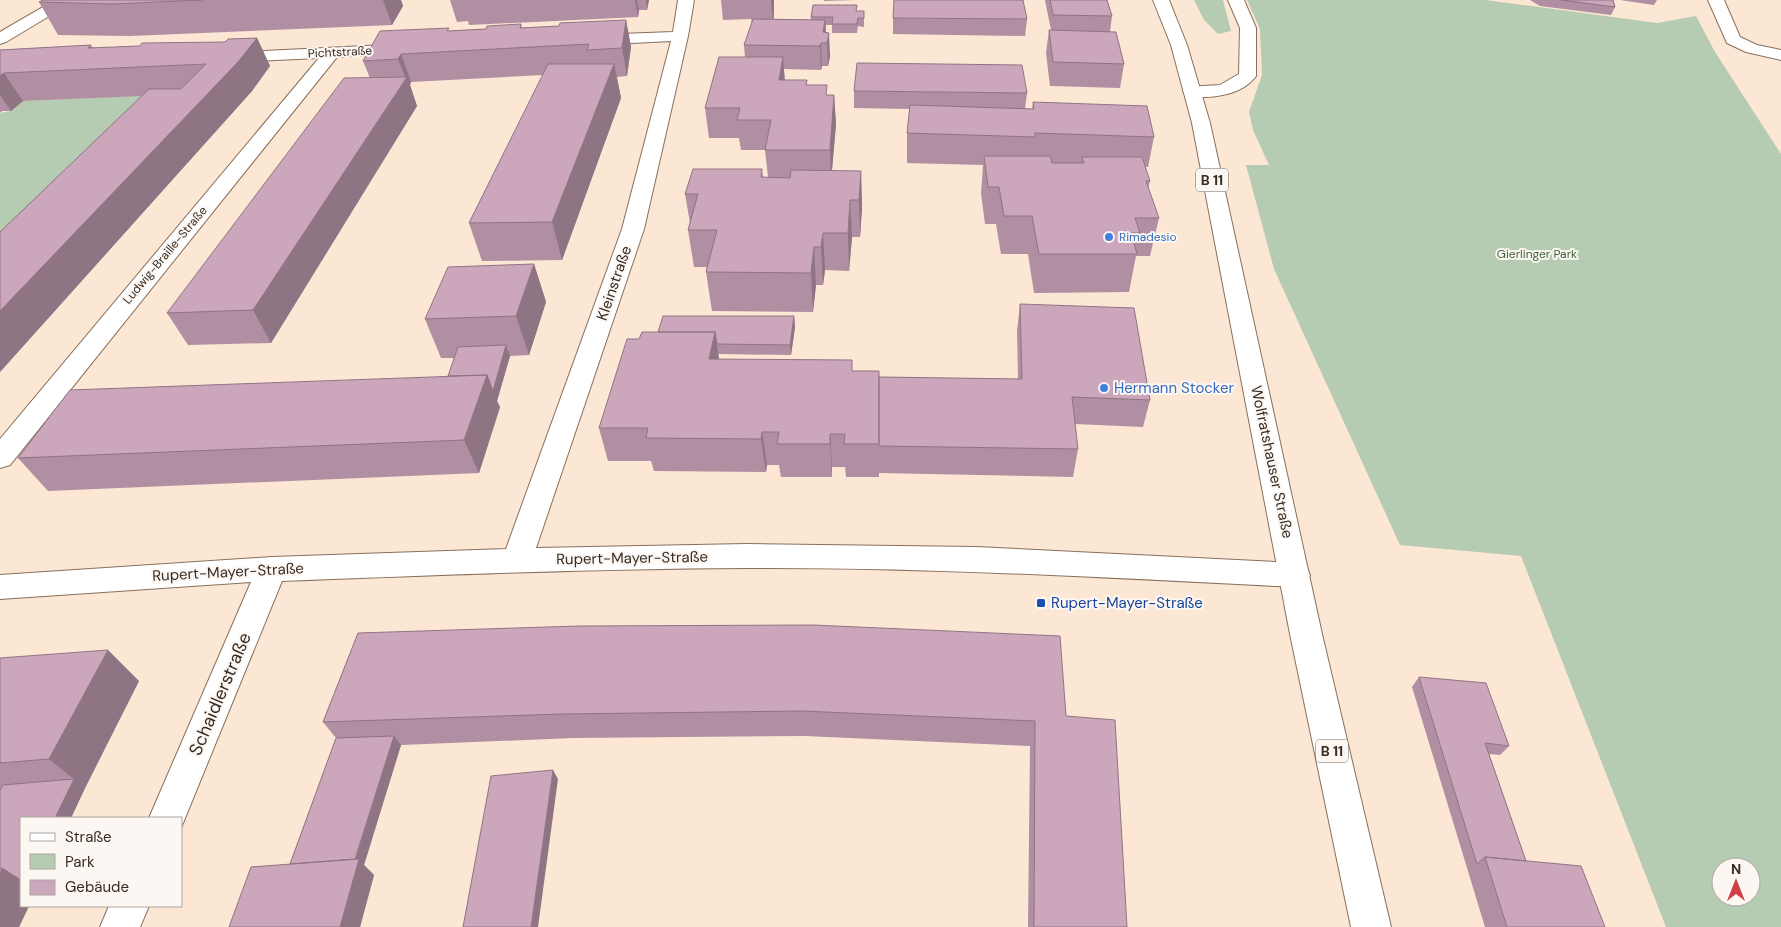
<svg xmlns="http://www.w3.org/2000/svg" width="1781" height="927" font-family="'DM Sans',sans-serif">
<rect width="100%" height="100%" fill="#fce6d4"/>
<!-- green -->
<path fill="#b5ccb3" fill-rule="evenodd" d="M 1194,0 L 1223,0 L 1231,31 L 1218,34 L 1204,20 Z
M 1247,0 L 1486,0 L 1657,23 L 1696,16 L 1715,52 L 1781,154 L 1781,927 L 1666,927 L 1521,556 L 1400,545 L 1274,269 L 1246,165 L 1269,165 L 1253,130 L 1249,112 L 1262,75 L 1260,29 ZM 1721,867 L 1751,867 L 1751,897 L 1721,897 Z
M 220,92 L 0,287 L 0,113 L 11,111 L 23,101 Z"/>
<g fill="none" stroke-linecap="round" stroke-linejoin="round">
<defs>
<path id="minor" d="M 55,0 L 74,0 L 71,3 L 6,42 L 0,44 L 0,32 Z
M 678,0 L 694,0 L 688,36 L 644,229 L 536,548 L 747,544 L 976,547 L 1295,563 L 1306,566 L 1310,575 L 1306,584 L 1295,587 C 1112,578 929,567 746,568 C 591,569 437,575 282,581 L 181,828 L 181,818 L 149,818 L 251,582 L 0,599 L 0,575 L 272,557 L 506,549 L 622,229 L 671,41 L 593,45 L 587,43 L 585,40 L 587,37 L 593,35 L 673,32 Z
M 1708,0 L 1724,0 L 1740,37 L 1757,45 L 1781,50 L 1781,60 L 1746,52 L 1727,43 Z
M 406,44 L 412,46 L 414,49 L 412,52 L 337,57 L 10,465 L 0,468 L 0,439 L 319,58 L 229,62 L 223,61 L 221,57 L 223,53 Z
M 109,906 L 149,906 L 140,927 L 100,927 Z"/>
<path id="tertiary" d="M 1228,0 L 1244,0 L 1256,28 L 1256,76 C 1242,96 1207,100 1186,95 L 1183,91 L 1186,87 L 1220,85 L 1239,74 L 1240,28 Z"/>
<path id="primary" d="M 1153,0 L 1169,0 L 1187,45 L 1210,123 L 1322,634 L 1391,927 L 1351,927 L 1290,634 L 1192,123 L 1171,45 Z"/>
</defs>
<!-- minor casing -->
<use href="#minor" stroke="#88705c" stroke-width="2"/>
<!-- tertiary casing -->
<use href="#tertiary" stroke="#88705c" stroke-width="2"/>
<!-- primary casing -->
<use href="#primary" stroke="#88705c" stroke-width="2"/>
<!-- minor -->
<use href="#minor" fill="#fff" fill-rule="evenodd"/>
<!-- tertiary -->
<use href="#tertiary" fill="#fff" fill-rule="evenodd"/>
<!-- primary -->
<use href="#primary" fill="#fff" fill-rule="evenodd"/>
</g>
<!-- wall -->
<path fill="#af8fa1" d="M 43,0 L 401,0 L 403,6 L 392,25 L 130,36 L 58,35 L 39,2 Z
M 450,0 L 649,0 L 647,10 L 639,10 L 638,17 L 469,25 L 468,21 L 457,22 Z
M 721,0 L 774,0 L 774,19 L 811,20 L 811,17 L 857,11 L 864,11 L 864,27 L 858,26 L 857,33 L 832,33 L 832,25 L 826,25 L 826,33 L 830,56 L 828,66 L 822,66 L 821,70 L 784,69 L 785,80 L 807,85 L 827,95 L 834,95 L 836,124 L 832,171 L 861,171 L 862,208 L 860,237 L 852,237 L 849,271 L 825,270 L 823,285 L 816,285 L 813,312 L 712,311 L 706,272 L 707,267 L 694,267 L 688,230 L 690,223 L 685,194 L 762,169 L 763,177 L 768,177 L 765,150 L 741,150 L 739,138 L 709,138 L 705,108 L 745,57 L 744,45 L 752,23 L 751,19 L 723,20 Z
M 824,0 L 856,0 L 824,1 Z
M 1045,0 L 1107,0 L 1112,16 L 1110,32 L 1124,64 L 1120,88 L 1050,86 L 1046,53 L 1049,30 L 1051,30 Z
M 1530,0 L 1613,0 L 1615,7 L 1611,15 L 1540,6 Z
M 1620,0 L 1657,0 L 1654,5 Z
M 893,18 L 1027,19 L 1025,36 L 893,34 Z
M 626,20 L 631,47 L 627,76 L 617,77 L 621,98 L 562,260 L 482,261 L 469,223 L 543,75 L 411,82 L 410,85 L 417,106 L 271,343 L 188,345 L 167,313 L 370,78 L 363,61 L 450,31 L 486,29 L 521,24 L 522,28 L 559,26 Z
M 257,38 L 270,66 L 252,91 L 0,372 L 0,232 L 142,96 L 23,101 L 11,111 L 2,111 L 0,113 L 0,50 L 91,45 L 93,48 L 225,42 Z
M 854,91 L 1027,93 L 1025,109 L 1032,109 L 1033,102 L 1154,137 L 1148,167 L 1145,167 L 1150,181 L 1148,188 L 1159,218 L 1150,256 L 1136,256 L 1129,292 L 1034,293 L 1028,254 L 1001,254 L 996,224 L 985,224 L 981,193 L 983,165 L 907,163 L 907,133 L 910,109 L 854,108 Z
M 534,264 L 546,302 L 529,355 L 510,356 L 497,401 L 500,407 L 479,473 L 48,491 L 18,458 L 448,376 L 454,358 L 441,358 L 425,319 Z
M 1020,304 L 1150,400 L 1143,427 L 1075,424 L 1078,449 L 1073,477 L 879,473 L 879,470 L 879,477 L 846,477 L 845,467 L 832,467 L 832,477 L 781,477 L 779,465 L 767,465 L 766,472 L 654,471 L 651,461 L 608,461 L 599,428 L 639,339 L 794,316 L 795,327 L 791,355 L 718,354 L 719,359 L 853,371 L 879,377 L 1018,379 L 1017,331 Z
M 358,633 L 1066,716 L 1127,927 L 1028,927 L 1030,746 L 805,736 L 573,738 L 401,745 L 364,865 L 374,875 L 360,927 L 229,927 L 290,864 L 336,738 L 323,722 Z
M 0,658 L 139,681 L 85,788 L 71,818 L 21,818 L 21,906 L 29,906 L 19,927 L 0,927 Z
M 1419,677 L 1509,746 L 1500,755 L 1489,754 L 1526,861 L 1605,927 L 1485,927 L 1412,687 Z"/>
<!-- shaded-wall -->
<path fill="#8f7483" d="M 383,0 L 401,0 L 403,6 L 392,25 Z
M 635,0 L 637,0 L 639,10 L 638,17 Z
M 646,0 L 649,0 L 647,10 Z
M 771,0 L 774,0 L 774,9 L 773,22 Z
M 626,20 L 631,47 L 627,76 L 622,48 Z
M 825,20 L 826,43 L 823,32 Z
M 829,33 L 830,56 L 828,66 L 827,43 Z
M 257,38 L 270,66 L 252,91 L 0,372 L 0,311 Z
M 821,43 L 822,66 L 821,70 L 820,46 Z
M 401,54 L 411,82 L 410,85 L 417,106 L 271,343 L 253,310 L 406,79 L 398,59 Z
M 783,57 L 785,86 L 779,80 Z
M 614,64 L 621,98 L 562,260 L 552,222 Z
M 4,73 L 23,101 L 11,111 L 0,95 L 0,76 Z
M 834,95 L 836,124 L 831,180 L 830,150 Z
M 861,171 L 862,208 L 860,237 L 859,200 Z
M 850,200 L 852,237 L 849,271 L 848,233 Z
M 823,233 L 825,270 L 823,285 L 821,247 Z
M 814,247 L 816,285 L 813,312 L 811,273 Z
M 534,264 L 546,302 L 529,355 L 516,316 Z
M 794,316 L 795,327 L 791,355 L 790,345 Z
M 715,332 L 720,365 L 709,359 Z
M 506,345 L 510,356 L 497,401 L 500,407 L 479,473 L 464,440 L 487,375 Z
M 762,432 L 767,465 L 766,472 L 761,439 Z
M 830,434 L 832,467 L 832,477 L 830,444 Z
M 108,650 L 139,681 L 85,788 L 71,818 L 55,818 L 74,779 L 49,759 Z
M 394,736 L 401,745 L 364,865 L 374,875 L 360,927 L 340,927 L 353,868 Z
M 553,770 L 558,779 L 538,927 L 531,927 Z
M 2,868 L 21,880 L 21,906 L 29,906 L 19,927 L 0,927 L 0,873 Z"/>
<!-- building -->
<path fill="#cca6bb" stroke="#8f7483" d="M 43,0 L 202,0 L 112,4 L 39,2 Z
M 894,0 L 1023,0 L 1027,19 L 893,18 Z
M 1050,0 L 1107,0 L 1112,16 L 1053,15 Z
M 1561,0 L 1613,0 L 1615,7 Z
M 813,5 L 857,5 L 856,11 L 864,11 L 864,18 L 858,18 L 857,24 L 832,24 L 833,17 L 811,17 Z
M 753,19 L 825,20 L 823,32 L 829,33 L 827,43 L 821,43 L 820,46 L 744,45 Z
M 626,20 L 622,48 L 587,50 L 589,44 L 401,54 L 398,59 L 363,61 L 380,31 L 449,28 L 447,31 L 486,29 L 487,26 L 521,24 L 520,28 L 559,26 L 560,23 Z
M 1049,30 L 1116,32 L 1124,64 L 1053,62 Z
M 257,38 L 238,62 L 0,311 L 0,232 L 149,89 L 181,89 L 206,64 L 4,73 L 0,76 L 0,50 L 91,45 L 88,48 L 140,46 L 142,43 L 225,42 L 228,39 Z
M 719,57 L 783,57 L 779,80 L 807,80 L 806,85 L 827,85 L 826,95 L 834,95 L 830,150 L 765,150 L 771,120 L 737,120 L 740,108 L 705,108 Z
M 857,63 L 1022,65 L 1027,93 L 854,91 Z
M 548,64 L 614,64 L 552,222 L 469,223 Z
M 407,77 L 253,310 L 167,313 L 344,78 Z
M 1033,102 L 1147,106 L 1154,137 L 1035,133 L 1035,137 L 907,133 L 910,105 L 1034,109 Z
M 984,156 L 1050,156 L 1052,163 L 1084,163 L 1082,157 L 1142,157 L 1150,181 L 1146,181 L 1159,218 L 1135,218 L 1140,233 L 1131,233 L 1137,254 L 1039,254 L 1032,216 L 1004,216 L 999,187 L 988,187 Z
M 693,169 L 762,169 L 761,177 L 790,178 L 791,170 L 861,171 L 859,200 L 850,200 L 848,233 L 823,233 L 821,247 L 814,247 L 811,273 L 706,272 L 717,230 L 688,230 L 698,194 L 685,194 Z
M 534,264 L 516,316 L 425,319 L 448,267 Z
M 1020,304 L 1134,308 L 1150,400 L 1072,397 L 1078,449 L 879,446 L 879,377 L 1022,379 Z
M 663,316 L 794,316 L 790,345 L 717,344 L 715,332 L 658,332 Z
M 642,332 L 715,332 L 709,359 L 852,360 L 852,371 L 879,371 L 879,444 L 844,444 L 845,434 L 830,434 L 830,444 L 777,444 L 779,432 L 762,432 L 761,439 L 646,438 L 648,428 L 599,428 L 627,339 L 639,339 Z
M 506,345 L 493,391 L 487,375 L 448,376 L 458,347 Z
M 487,375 L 464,440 L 18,458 L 70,390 Z
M 813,625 L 1060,636 L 1066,716 L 1115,720 L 1127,927 L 1034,927 L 1035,721 L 802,711 L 561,714 L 323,722 L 358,633 L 579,626 Z
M 108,650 L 49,759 L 0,763 L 0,658 Z
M 1419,677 L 1486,683 L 1509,746 L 1485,743 L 1526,861 L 1485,857 L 1477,864 Z
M 394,736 L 355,859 L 290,864 L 336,738 Z
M 553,770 L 531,927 L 463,927 L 491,776 Z
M 74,779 L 55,818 L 21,818 L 21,880 L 2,868 L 0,869 L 0,790 L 3,785 Z
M 1485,857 L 1581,866 L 1605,927 L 1507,927 Z
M 359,859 L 340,927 L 229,927 L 251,867 Z"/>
<!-- markers -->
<g fill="#3f7fe0" stroke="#fcf7f2" stroke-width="2">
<circle cx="1109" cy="237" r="5"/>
<circle cx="1104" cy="388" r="5"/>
</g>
<rect fill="#1a4fb4" stroke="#fcf7f2" stroke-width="2" x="1036" y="598" width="10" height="10" rx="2.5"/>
<g text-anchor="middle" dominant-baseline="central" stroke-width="4" stroke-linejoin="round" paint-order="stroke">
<!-- far-street labels -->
<g font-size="12" fill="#362c24" stroke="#fcf7f2">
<text transform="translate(340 52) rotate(-3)">Pichtstraße</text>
<text transform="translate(165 255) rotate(-50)">Ludwig-Braille-Straße</text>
</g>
<!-- far-shop labels -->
<g font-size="12" fill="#366cbe" stroke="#fcf7f2" text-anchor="start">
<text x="1119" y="237">Rimadesio</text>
</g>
<!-- far-park labels -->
<g font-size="12" fill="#3b6437" stroke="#fcf7f2">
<text x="1537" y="254">Gierlinger Park</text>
</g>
<!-- shield labels -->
<g fill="#fcf7f2" stroke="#716962" stroke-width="1">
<rect x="1196" y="168.5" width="32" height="23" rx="4"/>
<rect x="1316" y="739.5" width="32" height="23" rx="4"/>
</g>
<g font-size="14" font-weight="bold" fill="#362c24">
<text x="1212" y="180">B 11</text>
<text x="1332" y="751">B 11</text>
</g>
<!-- street labels -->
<g font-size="15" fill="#362c24" stroke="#fcf7f2">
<text transform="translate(614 283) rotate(-71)">Kleinstraße</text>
<text transform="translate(1272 462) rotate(78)">Wolfratshauser Straße</text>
<text transform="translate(632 558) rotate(-1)">Rupert-Mayer-Straße</text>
<text transform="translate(228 572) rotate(-3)">Rupert-Mayer-Straße</text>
</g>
<!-- shop labels -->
<g font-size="15" fill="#366cbe" stroke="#fcf7f2" text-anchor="start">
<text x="1114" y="388">Hermann Stocker</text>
</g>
<!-- transit labels -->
<g font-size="15" fill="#164399" stroke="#fcf7f2" text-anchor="start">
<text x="1051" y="603">Rupert-Mayer-Straße</text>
</g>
<!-- near-street labels -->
<g font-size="18" fill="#362c24" stroke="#fcf7f2">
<text transform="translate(220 694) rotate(-67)">Schaidlerstraße</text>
</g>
</g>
<!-- legend -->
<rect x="20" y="817" width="162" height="90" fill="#fcf7f2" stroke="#ada6a0"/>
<rect x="30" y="833" width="25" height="8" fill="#ffffff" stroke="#ada6a0"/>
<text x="65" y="842" font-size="15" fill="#362c24">Straße</text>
<rect x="30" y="854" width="25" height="15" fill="#b5ccb3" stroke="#ada6a0"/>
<text x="65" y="867" font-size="15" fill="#362c24">Park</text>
<rect x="30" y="880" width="25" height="15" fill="#cca6bb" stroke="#ada6a0"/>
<text x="65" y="892" font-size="15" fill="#362c24">Gebäude</text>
<!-- north arrow -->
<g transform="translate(1736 882)"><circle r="24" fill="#fcf7f2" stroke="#ada6a0"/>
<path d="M0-4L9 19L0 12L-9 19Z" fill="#cf3f47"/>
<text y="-8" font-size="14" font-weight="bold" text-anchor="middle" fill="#362c24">N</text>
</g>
</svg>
